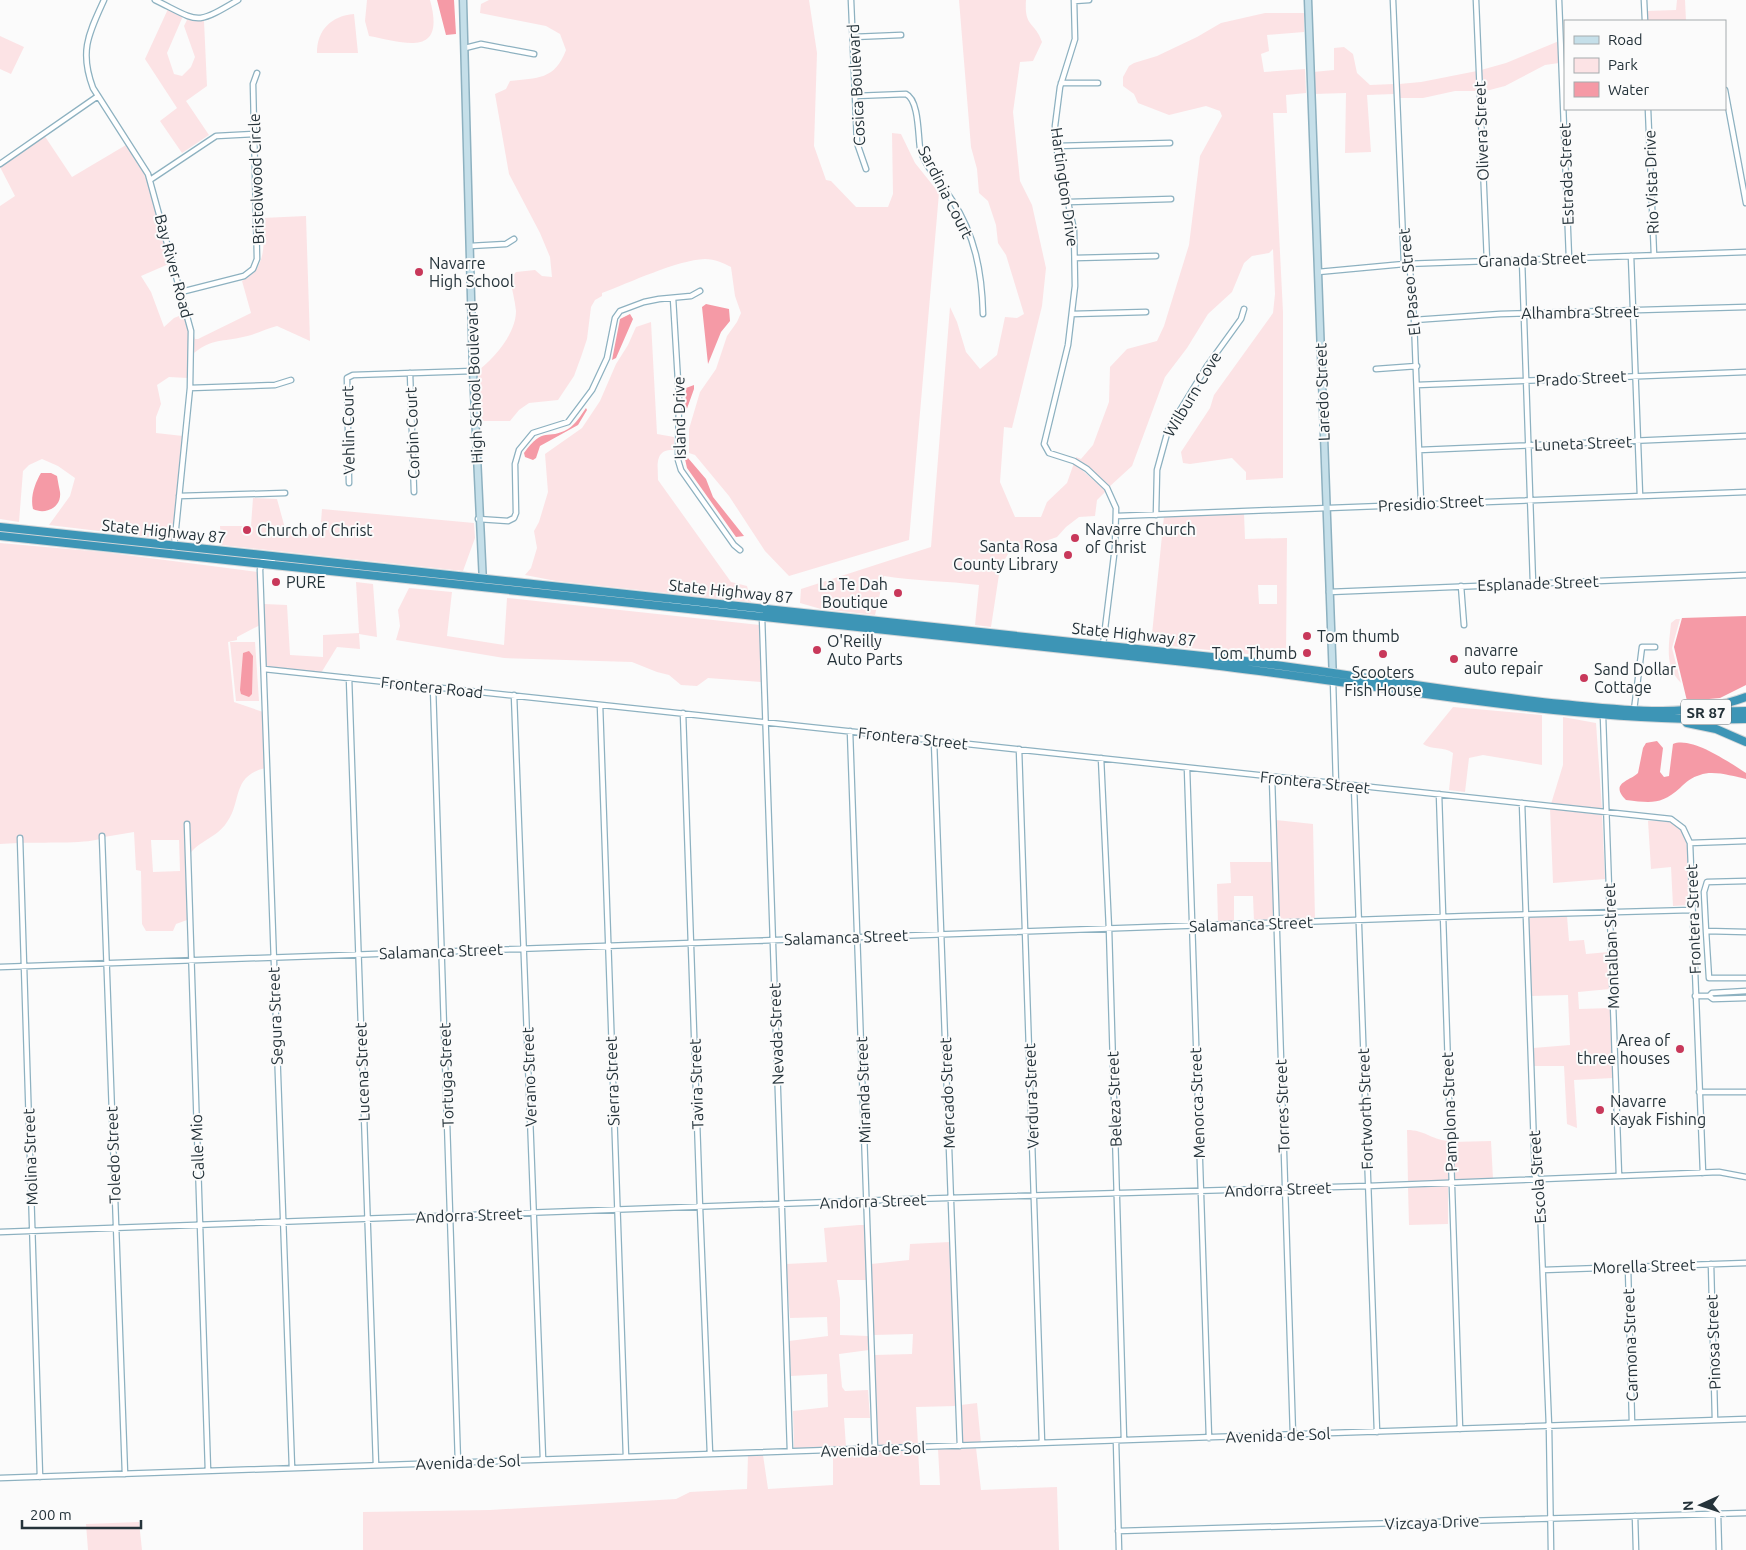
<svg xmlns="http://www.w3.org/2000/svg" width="1746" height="1550" font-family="Ubuntu,sans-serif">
<rect width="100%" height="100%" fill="#fbfbfb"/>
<!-- green -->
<path fill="#fce3e5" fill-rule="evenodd" d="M 367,0 L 430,0 C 446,58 405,43 369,36 L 365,21 Z
M 489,0 L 809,0 L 817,53 L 814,146 L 826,180 L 831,181 L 856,207 L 888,207 L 893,194 L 892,133 L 901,134 L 915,163 L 939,193 L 909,540 L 789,576 L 765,551 L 729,496 L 695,455 L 689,453 L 689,429 L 700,392 L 716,369 L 727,336 L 737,322 L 741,313 L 735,296 L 731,267 C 723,263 715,259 705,259 C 677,260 629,283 602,293 L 602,296 L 595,300 L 591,307 L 587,339 L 581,357 L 574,376 L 558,400 L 529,403 L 519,410 L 510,421 L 477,421 L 475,373 C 493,360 516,334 516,311 C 515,301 512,289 510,279 L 516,272 L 535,270 L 542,276 L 552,277 L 550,257 L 540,233 L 509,174 L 495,94 L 506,89 L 510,81 C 537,78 555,80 566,50 L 560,34 L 546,26 L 480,13 L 481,4 Z
M 959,0 L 1026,0 C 1024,28 1035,21 1042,42 L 1033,61 L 1020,62 L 1013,112 L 1020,181 L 1032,205 L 1046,268 L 1042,306 L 1012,428 L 1004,427 L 1000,482 L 1015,517 L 1041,517 L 1047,502 L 1067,483 L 1074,463 L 1106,491 L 1097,500 L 1095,516 L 1079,517 L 1066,527 L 1057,537 L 1008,554 L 1000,568 L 991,627 L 975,625 L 979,585 C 947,581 916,581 884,576 L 875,615 L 821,609 L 800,603 L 801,589 L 931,547 L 950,307 L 957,322 L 966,352 L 980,369 L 997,355 L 1005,317 L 1017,318 L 1024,314 L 1006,255 L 998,243 L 996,225 L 988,201 L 979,193 L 977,169 L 971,147 Z
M 1677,0 L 1685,0 L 1686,21 L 1647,21 L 1647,11 L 1676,10 Z
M 168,9 L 183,16 L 167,53 L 174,74 L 182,76 L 191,67 L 195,57 L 184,26 L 188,18 L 204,21 L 207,86 L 186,101 L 209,135 L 182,153 L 160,121 L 177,108 L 145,59 Z
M 1265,13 L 1304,13 L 1304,32 L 1267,35 L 1269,51 L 1261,54 L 1264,72 L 1305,69 L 1306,93 L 1286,95 L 1287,113 L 1273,113 L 1283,312 L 1283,478 L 1246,480 L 1246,472 L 1232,458 L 1190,464 L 1183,463 L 1181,452 L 1210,408 L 1214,395 L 1273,313 L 1275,294 L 1273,249 L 1269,253 L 1252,256 L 1244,263 L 1232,292 L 1208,314 L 1187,348 L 1165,377 L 1132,466 L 1109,487 L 1076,459 L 1076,457 L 1081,459 L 1093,445 L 1109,402 L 1110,367 L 1127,349 L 1157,341 L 1164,326 L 1189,245 L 1200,156 L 1222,116 L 1220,111 L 1206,106 L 1169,115 L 1138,103 L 1134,94 L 1123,86 L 1123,77 L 1129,66 L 1134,63 L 1157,56 L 1197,37 L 1221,23 Z
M 354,14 L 358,53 L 317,53 C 317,30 331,16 354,14 Z
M 0,36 L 24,47 L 11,74 L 0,69 Z
M 1559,41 L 1559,63 L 1545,65 L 1505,86 L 1482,92 L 1481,70 L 1506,63 Z
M 1344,47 L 1353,54 L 1357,73 L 1370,85 L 1394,84 L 1394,94 L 1367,95 L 1371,152 L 1345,153 L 1346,93 L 1314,94 L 1313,72 L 1334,70 L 1334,48 Z
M 1477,71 L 1478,91 L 1455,91 L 1423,98 L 1399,98 L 1399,84 L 1421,82 Z
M 44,135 L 72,177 L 126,145 L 145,174 L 171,263 L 141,276 L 151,292 L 164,327 L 174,318 L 184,314 L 190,341 L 188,378 L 169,377 L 157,385 L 161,404 L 156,417 L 156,433 L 183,436 L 173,540 L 49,525 L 70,496 L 75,478 L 58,466 L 42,459 L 29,465 L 23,471 L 19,522 L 0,519 L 0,206 L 15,196 L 0,167 Z
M 306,216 L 310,341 L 277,326 C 265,329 254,335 243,337 C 223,342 212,338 194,353 L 193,333 L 195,339 L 198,339 L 251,313 L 242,281 C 268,267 264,243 262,218 Z
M 651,322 L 657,434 L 674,437 L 674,450 C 654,449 658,465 658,480 L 731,582 L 747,586 L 751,602 L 556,581 L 525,575 L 531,568 L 537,548 L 534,531 L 539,522 L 548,492 L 545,454 L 582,428 L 600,401 L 616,364 L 628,345 L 636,327 Z
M 253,498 L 277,499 L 286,532 L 320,535 L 322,509 L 474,523 L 475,538 L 463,571 L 221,545 L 220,526 L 251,526 Z
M 1244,513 L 1245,539 L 1287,538 L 1286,658 L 1151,644 L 1164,516 ZM 1258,585 L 1277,585 L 1277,604 L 1259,604 Z
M 0,543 L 103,552 L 258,572 L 260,625 L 237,637 L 237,640 L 228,642 L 234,702 L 263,712 L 265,768 C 230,777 243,803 225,825 C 215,838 194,844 190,855 L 190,822 L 185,822 L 187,920 L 176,924 L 173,931 L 146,931 L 142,924 L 141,871 L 136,870 L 134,832 L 104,837 L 104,834 L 100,834 L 100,839 C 83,844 42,842 22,843 L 22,836 L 18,836 L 18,843 L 0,844 ZM 151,840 L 179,840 L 180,871 L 153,872 Z
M 356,582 L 373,584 L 377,637 L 359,634 L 360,649 L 337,647 L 321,673 L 266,667 L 264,604 L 287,605 L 290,655 L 323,657 L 323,635 L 359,633 Z
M 409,588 L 452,592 L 447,636 L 504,645 L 507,598 L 760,625 L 761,682 L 708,678 L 697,686 L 681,685 L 669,675 L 657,672 L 632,662 L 504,658 L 396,640 L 400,626 L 398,610 Z
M 1676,619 L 1680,619 L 1672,648 L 1681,683 C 1664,666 1669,645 1671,623 Z
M 230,642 L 255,642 L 259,701 L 236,701 Z
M 1453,707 L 1542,715 L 1542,765 L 1483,755 L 1469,758 L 1465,792 L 1449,790 L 1453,753 C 1443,746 1431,750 1423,744 Z
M 1563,717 L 1596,723 L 1602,809 L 1551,804 L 1563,765 Z
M 1550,808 L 1602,813 L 1605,879 L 1553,883 Z
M 1276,820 L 1313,824 L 1315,920 L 1278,921 Z
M 1648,821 C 1655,821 1665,819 1671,822 C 1695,830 1689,884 1690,905 L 1673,906 L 1671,867 L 1651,869 Z
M 1230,862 L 1271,862 L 1274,921 L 1254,922 L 1253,896 L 1234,896 L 1234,922 L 1218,923 L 1217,884 L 1231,883 Z
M 1567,916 L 1569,941 L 1584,940 L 1586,954 L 1609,952 L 1610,989 L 1578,992 L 1579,1009 L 1611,1008 L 1613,1078 L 1574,1080 L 1577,1128 L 1567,1124 L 1564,1066 L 1533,1066 L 1533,1048 L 1570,1045 L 1568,995 L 1531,996 L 1528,917 Z
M 1407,1130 C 1425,1130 1430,1139 1448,1141 L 1449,1181 L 1408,1183 Z
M 1491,1141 L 1493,1179 L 1454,1181 L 1452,1142 Z
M 1448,1185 L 1448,1224 L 1409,1225 L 1408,1187 Z
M 859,1225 L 865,1225 L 867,1280 L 837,1280 L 840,1299 L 840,1335 L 868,1336 L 869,1350 L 839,1354 L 842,1387 L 845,1391 L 868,1390 L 870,1418 L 844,1418 L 846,1447 L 794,1449 L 793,1411 L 828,1407 L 827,1374 L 791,1376 L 789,1341 L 828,1336 L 827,1317 L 790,1318 L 786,1264 L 827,1262 L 824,1228 Z
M 950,1242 L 956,1406 L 916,1407 L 918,1445 L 877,1446 L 874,1355 L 912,1354 L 913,1334 L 874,1335 L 871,1264 L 909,1260 L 910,1244 Z
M 977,1403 L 981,1443 L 962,1444 L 961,1405 Z
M 976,1448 L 981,1490 L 1057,1487 L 1059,1550 L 363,1550 L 363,1512 L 490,1510 L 676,1499 L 690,1492 L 747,1489 L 748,1455 L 763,1455 L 768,1489 L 833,1485 L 833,1452 L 918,1449 L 920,1485 L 940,1485 L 938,1449 Z
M 139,1522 L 142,1550 L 88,1550 L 86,1524 Z"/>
<!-- water -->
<path fill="#f59aa6" d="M 437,0 L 454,0 L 456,34 L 446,35 Z
M 706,304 L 729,309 L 730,321 L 721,332 L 708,364 L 702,307 Z
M 630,314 L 633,319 L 616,358 L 612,360 L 620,319 Z
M 694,385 L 694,389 L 685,414 L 686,388 Z
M 586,408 L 587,410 L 578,425 L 540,446 L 536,458 L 533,460 L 525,457 L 524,453 C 544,425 547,441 568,429 C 576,424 581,415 586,408 Z
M 688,458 L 706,479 L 713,497 L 744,536 L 736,537 L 687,468 L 685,459 Z
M 41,473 L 51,473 L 57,476 C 58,482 59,487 60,492 C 62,508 45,515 33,509 C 30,497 35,483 41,473 Z
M 1746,616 L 1746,685 L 1720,698 L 1687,701 L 1674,647 L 1682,618 Z
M 249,651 L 253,656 L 252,694 L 249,697 L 241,694 L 240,690 L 243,653 Z
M 1657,741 L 1663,748 L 1660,772 L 1664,777 L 1669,776 L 1673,744 C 1692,736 1730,763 1746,773 L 1746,779 C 1732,776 1713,770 1700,775 C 1692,777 1686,782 1680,788 C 1661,805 1651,803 1626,800 C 1609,783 1630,781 1638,773 L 1643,748 L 1646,743 Z"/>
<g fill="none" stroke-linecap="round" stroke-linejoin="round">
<defs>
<path id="street" d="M 104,0 C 89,33 79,51 93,88 L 148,174 L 191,331 L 190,388 L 174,548
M 155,0 C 200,22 194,26 238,0
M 851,0 L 857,143 L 866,169
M 1074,0 L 1075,39 L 1060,87 L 1055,126 L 1057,151 L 1074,230 L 1075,286 L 1068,345 L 1044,444 L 1049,453 L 1074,461 L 1087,469 L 1107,488 L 1116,508 L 1115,547 L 1103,645
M 1393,0 L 1404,264 L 1410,270 L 1414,320 L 1421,503
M 1476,0 L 1487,261
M 1559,0 L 1569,258
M 1644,0 L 1645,21
M 1074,1 L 1089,0
M 853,37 L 901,35
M 465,48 L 481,44 L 534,54
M 1061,83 L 1098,83
M 1725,90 L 1746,203
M 855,96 L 906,94 C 919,100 918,135 920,148 C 924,166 942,184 952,200 C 975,235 982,272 983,314
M 1648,109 L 1654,255
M 1056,146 L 1170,143
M 0,164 L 98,96
M 150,180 L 216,136 L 254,134
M 1069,202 L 1171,199
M 470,246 L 506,244 L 514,239
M 1631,256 L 1640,496
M 1075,258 L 1156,256
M 1522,260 L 1533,583
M 1318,272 L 1404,264 L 1746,252
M 181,292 L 244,276 L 253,269 L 257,259 L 253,84 L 257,73
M 673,298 L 679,398 L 678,460 L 681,470 L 734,545 L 740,550
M 1072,314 L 1146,312
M 1414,320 L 1500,314 L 1746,307
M 1376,369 L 1417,366
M 410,373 L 414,492
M 1417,385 L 1746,372
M 190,388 L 275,385 L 291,380
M 1419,450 L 1746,436
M 349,483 L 347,378 L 353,375 L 473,371
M 179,496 L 285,493
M 1156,515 L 1157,470 L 1168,430 L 1207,366 L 1241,319 L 1244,309
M 1117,516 L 1746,492
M 478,519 L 508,521 L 514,518 L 516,513 L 515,464 L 519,450 L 533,433 L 568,422 L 592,390 L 607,358 L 615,318 L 620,311 L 644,302 L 659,299 L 691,296 L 700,291
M 273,560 L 262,561 L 260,570 L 292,1468
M 1461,586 L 1464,625
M 1329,592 L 1746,575
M 671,601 L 755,611 L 761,616
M 768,616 L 781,614 L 835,619
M 762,617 L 790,1451
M 950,637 L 957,633 L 1011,638
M 264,669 L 1671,819 L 1683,828 L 1690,843 L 1703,1173
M 349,678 L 376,1465
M 1333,681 L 1336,784
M 433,687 L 458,1463
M 514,695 L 543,1459
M 600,705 L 626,1457
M 1634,710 L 1642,647 L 1655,647
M 683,713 L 700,1208 L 710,1454
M 1603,716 L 1619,1176
M 850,731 L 875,1448
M 934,741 L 960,1446
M 1019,749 L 1042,1443
M 1101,758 L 1109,929 L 1124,1440
M 1187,768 L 1209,1438
M 1272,778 L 1293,1435
M 1354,786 L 1377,1432
M 1439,794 L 1460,1429
M 1522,803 L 1535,1176 L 1539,1181 L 1549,1426 L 1551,1550
M 187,824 L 208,1471
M 102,836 L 125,1474
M 20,838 L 40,1477
M 1690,843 L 1746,841
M 1706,931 L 1704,892 L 1707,882 L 1746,881
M 1746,932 L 1706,931 L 1709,978 L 1746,978
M 0,967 L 1468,916 L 1692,910
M 1695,996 L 1709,996 L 1712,993 L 1746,991
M 1709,996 L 1713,999 L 1746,998
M 1699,1092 L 1746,1092
M 0,1232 L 912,1199 L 1368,1186 L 1719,1172 L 1746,1177
M 1711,1264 L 1715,1420
M 1628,1267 L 1632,1423
M 1543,1270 L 1746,1263
M 1116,1441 L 1119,1550
M 0,1478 L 1746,1419
M 1718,1514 L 1719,1550
M 1635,1516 L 1636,1550
M 1118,1531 L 1746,1513"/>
<path id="secondary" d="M 463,0 L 473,371 L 483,583
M 1308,0 L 1333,681"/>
<path id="highway" d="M 0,527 C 404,571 809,611 1212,657 C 1329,670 1445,692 1562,704 C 1623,710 1688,719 1746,697
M 0,536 C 395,577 790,620 1185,662 C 1372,682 1557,723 1746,719
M 1704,712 L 1746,711
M 1687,723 L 1716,729 L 1746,742"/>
</defs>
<!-- street casing -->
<use href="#street" stroke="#8db1c0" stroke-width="7"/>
<!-- secondary casing -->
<use href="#secondary" stroke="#8db1c0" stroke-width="9"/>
<!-- highway casing -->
<use href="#highway" stroke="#d3d6d8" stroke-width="10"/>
<!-- street -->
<use href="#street" stroke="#fff" stroke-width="4.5"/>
<!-- secondary -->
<use href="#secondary" stroke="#c5dfe9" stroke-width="6"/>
<!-- highway -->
<use href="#highway" stroke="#3d95b6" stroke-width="8"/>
</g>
<!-- markers -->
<g fill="#c8385a" stroke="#fbfbfb" stroke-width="2">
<circle cx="419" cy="272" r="5"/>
<circle cx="247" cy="530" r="5"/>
<circle cx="1075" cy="538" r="5"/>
<circle cx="1068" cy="555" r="5"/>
<circle cx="276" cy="582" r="5"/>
<circle cx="898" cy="593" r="5"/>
<circle cx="1307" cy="636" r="5"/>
<circle cx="817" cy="650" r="5"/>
<circle cx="1307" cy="653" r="5"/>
<circle cx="1383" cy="654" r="5"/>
<circle cx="1454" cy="659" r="5"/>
<circle cx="1584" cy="678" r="5"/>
<circle cx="1680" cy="1049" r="5"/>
<circle cx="1600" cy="1110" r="5"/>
</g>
<g text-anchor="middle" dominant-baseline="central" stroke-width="4" stroke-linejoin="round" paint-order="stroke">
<!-- shield labels -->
<rect fill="#fbfbfb" stroke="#656f74" stroke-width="1" x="1681" y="699.5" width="50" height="25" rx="4"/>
<g font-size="15" font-weight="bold" fill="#25333a">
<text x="1706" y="712">SR 87</text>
</g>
<!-- street labels -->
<g font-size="16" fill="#25333a" stroke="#fbfbfb">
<text transform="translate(856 85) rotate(-93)">Cosica Boulevard</text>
<text transform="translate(1481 131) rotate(-92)">Olivera Street</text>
<text transform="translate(1566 174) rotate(-92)">Estrada Street</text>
<text transform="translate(256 179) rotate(-92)">Bristolwood Circle</text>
<text transform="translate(1651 182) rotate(-92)">Rio Vista Drive</text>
<text transform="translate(1065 187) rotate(82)">Hartington Drive</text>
<text transform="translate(946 192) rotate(63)">Sardinia Court</text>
<text transform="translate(1532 259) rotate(-2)">Granada Street</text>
<text transform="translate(174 266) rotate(75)">Bay River Road</text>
<text transform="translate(1409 282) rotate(-96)">El Paseo Street</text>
<text transform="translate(1580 312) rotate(-1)">Alhambra Street</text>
<text transform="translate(1581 378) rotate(-3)">Prado Street</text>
<text transform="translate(474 383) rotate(-92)">High School Boulevard</text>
<text transform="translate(1322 392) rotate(-92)">Laredo Street</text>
<text transform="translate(1192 394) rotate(-59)">Wilburn Cove</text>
<text transform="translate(679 418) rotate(-91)">Island Drive</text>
<text transform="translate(348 430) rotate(-91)">Vehlin Court</text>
<text transform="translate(412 433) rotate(-92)">Corbin Court</text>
<text transform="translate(1583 443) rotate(-2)">Luneta Street</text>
<text transform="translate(1431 503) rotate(-3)">Presidio Street</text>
<text transform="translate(164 531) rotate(6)">State Highway 87</text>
<text transform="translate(1538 583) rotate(-2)">Esplanade Street</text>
<text transform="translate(731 591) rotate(6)">State Highway 87</text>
<text transform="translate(1134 634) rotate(6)">State Highway 87</text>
<text transform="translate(432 687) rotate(6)">Frontera Road</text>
<text transform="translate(913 738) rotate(6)">Frontera Street</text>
<text transform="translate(1315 782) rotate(6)">Frontera Street</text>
<text transform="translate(1693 919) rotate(-92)">Frontera Street</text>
<text transform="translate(1251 924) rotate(-2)">Salamanca Street</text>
<text transform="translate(846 937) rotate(-2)">Salamanca Street</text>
<text transform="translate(1611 946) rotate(-92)">Montalban Street</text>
<text transform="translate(441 951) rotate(-2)">Salamanca Street</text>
<text transform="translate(275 1016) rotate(-92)">Segura Street</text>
<text transform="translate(776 1034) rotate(-92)">Nevada Street</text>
<text transform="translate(362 1072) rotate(-92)">Lucena Street</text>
<text transform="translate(446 1075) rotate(-92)">Tortuga Street</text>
<text transform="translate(529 1077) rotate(-92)">Verano Street</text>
<text transform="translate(612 1081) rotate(-92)">Sierra Street</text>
<text transform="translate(696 1084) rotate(-92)">Tavira Street</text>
<text transform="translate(863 1090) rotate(-92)">Miranda Street</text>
<text transform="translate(947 1093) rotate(-92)">Mercado Street</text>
<text transform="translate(1031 1096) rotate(-92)">Verdura Street</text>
<text transform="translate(1114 1099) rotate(-92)">Beleza Street</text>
<text transform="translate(1197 1103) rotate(-92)">Menorca Street</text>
<text transform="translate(1282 1106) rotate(-92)">Torres Street</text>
<text transform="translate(1365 1109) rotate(-92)">Fortworth Street</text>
<text transform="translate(1449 1112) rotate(-92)">Pamplona Street</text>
<text transform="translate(197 1147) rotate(-92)">Calle Mio</text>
<text transform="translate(113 1155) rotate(-92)">Toledo Street</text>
<text transform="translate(30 1157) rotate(-92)">Molina Street</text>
<text transform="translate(1537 1177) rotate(-94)">Escola Street</text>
<text transform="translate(1278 1189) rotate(-2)">Andorra Street</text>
<text transform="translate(873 1201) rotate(-2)">Andorra Street</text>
<text transform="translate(469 1215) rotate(-2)">Andorra Street</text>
<text transform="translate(1644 1266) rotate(-2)">Morella Street</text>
<text transform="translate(1713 1342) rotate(-92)">Pinosa Street</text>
<text transform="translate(1630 1345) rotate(-92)">Carmona Street</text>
<text transform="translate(1278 1435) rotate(-2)">Avenida de Sol</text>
<text transform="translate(873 1449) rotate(-2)">Avenida de Sol</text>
<text transform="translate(468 1462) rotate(-2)">Avenida de Sol</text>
<text transform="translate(1432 1522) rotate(-2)">Vizcaya Drive</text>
</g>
<!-- poi labels -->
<g font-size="16" fill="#25333a" stroke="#fbfbfb" text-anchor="start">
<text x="429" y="263">Navarre<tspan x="429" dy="18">High School</tspan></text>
<text x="1085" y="529">Navarre Church<tspan x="1085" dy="18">of Christ</tspan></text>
<text x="257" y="530">Church of Christ</text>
<text x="1058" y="546" text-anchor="end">Santa Rosa<tspan x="1058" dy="18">County Library</tspan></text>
<text x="286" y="582">PURE</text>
<text x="888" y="584" text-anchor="end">La Te Dah<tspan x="888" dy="18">Boutique</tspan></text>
<text x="1317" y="636">Tom thumb</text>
<text x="827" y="641">O'Reilly<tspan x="827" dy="18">Auto Parts</tspan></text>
<text x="1464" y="650">navarre<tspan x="1464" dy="18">auto repair</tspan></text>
<text x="1297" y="653" text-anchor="end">Tom Thumb</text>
<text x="1594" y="669">Sand Dollar<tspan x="1594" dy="18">Cottage</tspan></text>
<text x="1383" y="672" text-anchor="middle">Scooters<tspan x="1383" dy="18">Fish House</tspan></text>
<text x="1670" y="1040" text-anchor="end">Area of<tspan x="1670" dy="18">three houses</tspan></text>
<text x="1610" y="1101">Navarre<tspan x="1610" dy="18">Kayak Fishing</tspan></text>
</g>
</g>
<!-- legend -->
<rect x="1564" y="20" width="162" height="90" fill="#fbfbfb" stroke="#a5abae"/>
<rect x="1574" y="36" width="25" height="8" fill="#c5dfe9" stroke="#a5abae"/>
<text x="1608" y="45" font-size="15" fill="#25333a">Road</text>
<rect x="1574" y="58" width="25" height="15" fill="#fce3e5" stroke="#a5abae"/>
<text x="1608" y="70" font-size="15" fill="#25333a">Park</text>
<rect x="1574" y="82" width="25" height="15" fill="#f59aa6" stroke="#a5abae"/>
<text x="1608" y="95" font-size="15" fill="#25333a">Water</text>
<!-- north arrow -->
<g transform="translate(1701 1505) rotate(267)" stroke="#fbfbfb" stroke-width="4" paint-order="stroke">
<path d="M0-4L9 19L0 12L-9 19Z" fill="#25333a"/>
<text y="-8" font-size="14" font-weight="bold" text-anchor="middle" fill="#25333a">N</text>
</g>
<!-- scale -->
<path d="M22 1520v8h119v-8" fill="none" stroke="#25333a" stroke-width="2.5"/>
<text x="30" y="1520" font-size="15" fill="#25333a" stroke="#fbfbfb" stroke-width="4" paint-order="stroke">200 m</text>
</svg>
